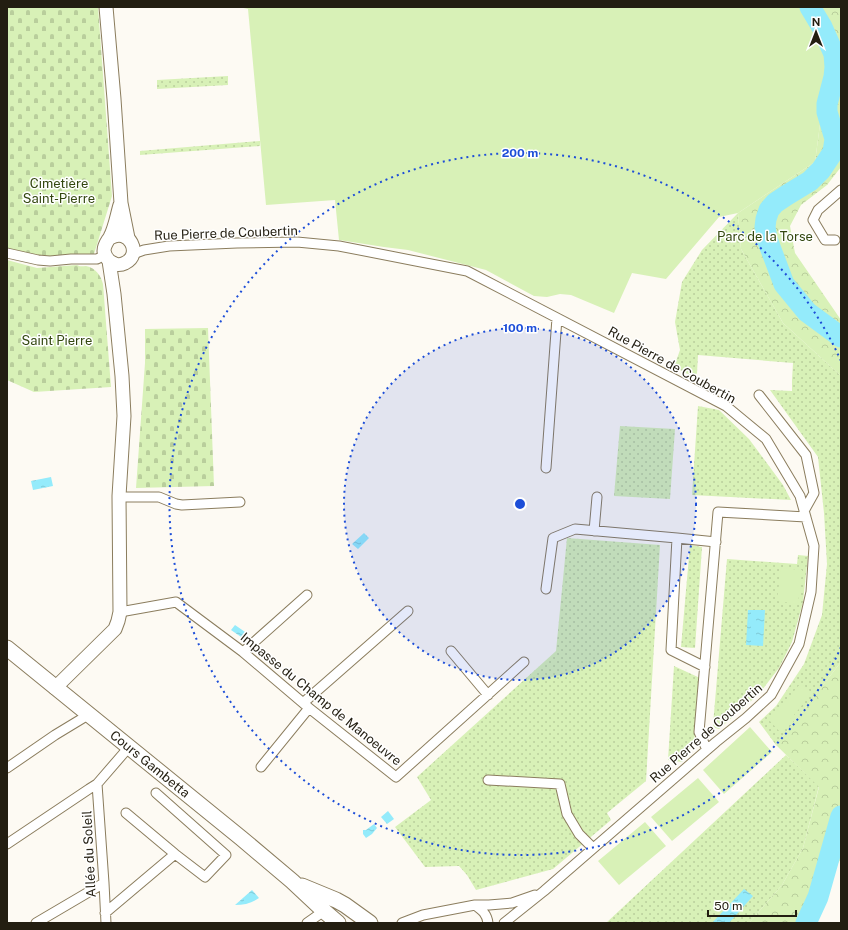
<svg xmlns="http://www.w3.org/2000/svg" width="848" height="930" font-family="'Public Sans',sans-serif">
<defs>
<pattern id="grass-dots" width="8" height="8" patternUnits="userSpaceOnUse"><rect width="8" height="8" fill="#d8f1b7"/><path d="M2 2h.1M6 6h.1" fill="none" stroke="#b9ce9c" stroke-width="1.8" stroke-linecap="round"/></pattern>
<pattern id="cemetery-stones" width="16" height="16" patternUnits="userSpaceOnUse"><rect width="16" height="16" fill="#d8f1b7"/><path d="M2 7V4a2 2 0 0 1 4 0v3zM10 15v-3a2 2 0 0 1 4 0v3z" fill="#b9ce9c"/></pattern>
<pattern id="park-crowns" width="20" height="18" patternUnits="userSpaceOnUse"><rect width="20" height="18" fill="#d8f1b7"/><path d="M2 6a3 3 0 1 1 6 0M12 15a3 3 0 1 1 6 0" fill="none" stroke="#b9ce9c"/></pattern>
<pattern id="water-ripples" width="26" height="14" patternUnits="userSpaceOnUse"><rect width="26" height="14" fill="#94ebfb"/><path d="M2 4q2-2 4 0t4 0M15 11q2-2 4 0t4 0" fill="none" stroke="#7fc9d6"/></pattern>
</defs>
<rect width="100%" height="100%" fill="#fdfaf3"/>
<!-- grass -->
<path fill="url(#grass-dots)" d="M 228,76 L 228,85 L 157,89 L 157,80 Z
M 260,141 L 260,146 L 140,155 L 140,151 Z
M 738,213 L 741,249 L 783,323 L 841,376 L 841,662 L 776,745 L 759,722 L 776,706 L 804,664 L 822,615 L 827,564 L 824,513 L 818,457 L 770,390 L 792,391 L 792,380 L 793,363 L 698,355 L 697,373 L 694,377 L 674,367 L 680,350 L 675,322 L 682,282 L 702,250 Z
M 698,406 L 719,410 L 749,439 L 783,485 L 791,500 L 692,495 Z
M 620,426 L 675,429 L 670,499 L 614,496 Z
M 567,538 L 660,545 L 646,781 L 607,813 L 611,820 L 553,869 L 476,890 L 467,875 L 459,866 L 425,867 L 395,827 L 431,800 L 417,777 L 556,651 Z
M 690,545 L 702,547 L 695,648 L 681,647 Z
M 798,555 L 808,556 L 803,602 L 792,642 L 779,668 L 759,694 L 719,729 L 715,728 L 713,725 L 727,559 L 797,564 Z
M 674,666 L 700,678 L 694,742 L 682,762 L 668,760 Z
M 786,755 L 819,786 L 803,848 L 782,885 L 749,923 L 606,923 Z"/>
<!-- cemetery -->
<path fill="url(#cemetery-stones)" d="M 7,7 L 98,7 L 112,196 L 94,254 L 46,259 L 7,250 Z
M 7,260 L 37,268 L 77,265 C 80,267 82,266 86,266 C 96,268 101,276 103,284 L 111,387 L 34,392 L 7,380 Z
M 208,328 L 214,486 L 136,488 L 145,363 L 145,329 Z"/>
<!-- park -->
<path fill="url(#park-crowns)" d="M 804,7 L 841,7 L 841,167 L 827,185 L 801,205 L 790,226 L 795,253 L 841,320 L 841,376 L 783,323 L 741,249 L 738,213 L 815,162 L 828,64 Z
M 841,662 L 841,859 L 820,887 L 803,923 L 749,923 L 782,885 L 803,848 L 819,787 L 776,745 Z"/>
<!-- pitch -->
<path fill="#d8f1b7" d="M 239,7 L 804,7 L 828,64 L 815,162 L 738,213 L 719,217 L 666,279 L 632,273 L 614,313 L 571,295 L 560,294 L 547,297 L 534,296 L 486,270 L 408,250 L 384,247 L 339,240 L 335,200 L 266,205 L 248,9 Z
M 781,568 L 802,570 L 798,604 L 777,601 Z
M 801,683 L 812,693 L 780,732 L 769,720 Z
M 750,727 L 772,752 L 724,794 L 703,770 Z
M 698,778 L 719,802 L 672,841 L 651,817 Z
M 645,822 L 666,846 L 619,885 L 598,861 Z"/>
<!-- water -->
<path fill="url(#water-ripples)" d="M 51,477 L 53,486 L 33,490 L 31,481 Z
M 364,533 L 369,538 L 358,549 L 352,544 Z
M 748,610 L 765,610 L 763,646 L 746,645 Z
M 235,625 L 248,634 L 244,639 L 231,630 Z
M 388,811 L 394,819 L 387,824 L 381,817 Z
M 374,824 L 377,828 L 372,834 L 366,838 L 363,834 L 363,830 L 366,830 Z
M 744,889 L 753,896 L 729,923 L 712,923 Z
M 252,890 L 259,898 C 252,903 244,905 235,905 Z"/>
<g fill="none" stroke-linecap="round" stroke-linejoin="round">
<!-- river -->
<path stroke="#94ebfb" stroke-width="21" d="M 810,7 L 822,27 L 834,54 L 835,67 L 834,77 L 827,104 L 827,112 L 835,139 L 833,152 L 821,170 L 810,181 L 787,195 L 775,203 L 769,210 L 766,219 L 765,227 L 767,239 L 784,284 L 807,312 L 841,337
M 806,923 L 818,897 L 841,816"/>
<defs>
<path id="street" d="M 835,240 L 825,240 L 813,220 L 818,210 L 841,190
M 7,253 L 38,260 L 50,261 L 71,259 L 97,259 L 105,255
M 133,254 L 144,250 L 169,246 L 237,243 L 297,242 L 339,246 L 467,271 L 726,406 L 766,439 L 800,496 L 814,546 L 811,592 L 799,644 L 771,695 L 746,718 L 716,742 L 544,891 L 504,923
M 759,395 L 806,455 L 814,493 L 804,511
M 546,468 L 557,318
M 119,497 L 159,497 L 176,504 L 182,505 L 240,502
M 594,531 L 597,497
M 546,589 L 553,538 L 575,529 L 677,538
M 120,612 L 176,602 L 243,652 L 309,708 L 396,777 L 524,662
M 451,651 L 488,695
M 243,652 L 307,595
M 705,667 L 671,650 L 677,538 L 716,542
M 303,703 L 408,611
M 707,750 L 699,732 L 718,512 L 806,517
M 261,767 L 309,708
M 7,768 L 55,735 L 88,715
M 488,780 L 560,784 L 567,814 L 579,834 L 593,848
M 97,784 L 104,883 L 106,923
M 126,813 L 175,854 L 205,877 L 226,855 L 156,793
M 7,844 L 89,789 L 97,784 L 129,747
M 475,905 L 489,905 L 512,903 L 535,895
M 105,913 L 175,854
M 36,923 L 104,883
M 307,923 L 324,911
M 402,923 L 423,915 L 475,905 C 482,910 487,914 488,923"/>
<path id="secondary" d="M 106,7 L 114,99 L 121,203 L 128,238
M 110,238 C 129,226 143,255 125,263 C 121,265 116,265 113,263 C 108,261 105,256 104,251 C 104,245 107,242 110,237 C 115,228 117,215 120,205
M 55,688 L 115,629 L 118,621 L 120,612 L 119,496 L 124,416 L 122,376 L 114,294 L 109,261"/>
<path id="primary" d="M 7,648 L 241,838 L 292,881 L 324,911 L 338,923
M 302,886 L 336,900 L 345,905 L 370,923"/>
</defs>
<!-- street casing -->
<use href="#street" stroke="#8b7d5e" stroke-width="11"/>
<!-- secondary casing -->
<use href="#secondary" stroke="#8b7d5e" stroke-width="15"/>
<!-- primary casing -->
<use href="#primary" stroke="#8b7d5e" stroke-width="17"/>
<!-- street -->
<use href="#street" stroke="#fff" stroke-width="9"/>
<!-- secondary -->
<use href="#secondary" stroke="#fff" stroke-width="13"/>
<!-- primary -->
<use href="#primary" stroke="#fff" stroke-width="15"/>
</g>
<!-- distance rings -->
<circle cx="520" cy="504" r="176" fill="#1d4ed8" fill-opacity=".12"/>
<g fill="none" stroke="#1d4ed8" stroke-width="2" stroke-dasharray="2 4">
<circle cx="520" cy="504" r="176"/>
<path d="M841 647A351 351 0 1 1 841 361"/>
</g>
<g text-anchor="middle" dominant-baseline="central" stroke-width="3" stroke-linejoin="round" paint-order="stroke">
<!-- park labels -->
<g font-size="13" fill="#344810" stroke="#fff">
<text x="59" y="183">Cimetière<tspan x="59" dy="15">Saint-Pierre</tspan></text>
<text x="765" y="236">Parc de la Torse</text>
<text x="57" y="340">Saint Pierre</text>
</g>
<!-- street labels -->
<g font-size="13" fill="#231e11" stroke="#fff">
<text transform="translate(226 233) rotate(-2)">Rue Pierre de Coubertin</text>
<text transform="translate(672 365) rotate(29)">Rue Pierre de Coubertin</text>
<text transform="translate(321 699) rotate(39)">Impasse du Champ de Manoeuvre</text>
<text transform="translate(706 733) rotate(-41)">Rue Pierre de Coubertin</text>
<text transform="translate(150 764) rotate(39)">Cours Gambetta</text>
<text transform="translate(89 854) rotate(-93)">Allée du Soleil</text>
</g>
</g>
<circle cx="520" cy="504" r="6" fill="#1d4ed8" stroke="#fff" stroke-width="2"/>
<g font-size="12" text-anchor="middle" font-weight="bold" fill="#1d4ed8" stroke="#fff" stroke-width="3" stroke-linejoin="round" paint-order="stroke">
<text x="520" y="157">200 m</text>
<text x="520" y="332">100 m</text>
</g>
<!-- border -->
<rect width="848" height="930" fill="none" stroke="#231e11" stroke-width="16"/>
<!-- north arrow -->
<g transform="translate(816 32)" stroke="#ffffff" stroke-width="3" paint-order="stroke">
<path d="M0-3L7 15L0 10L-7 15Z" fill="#231e11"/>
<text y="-6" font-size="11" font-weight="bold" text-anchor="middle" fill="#231e11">N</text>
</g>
<!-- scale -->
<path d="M708 910v6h88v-6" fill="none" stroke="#231e11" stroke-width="2"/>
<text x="714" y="910" font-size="12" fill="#231e11" stroke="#ffffff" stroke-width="3" paint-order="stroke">50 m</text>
</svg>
